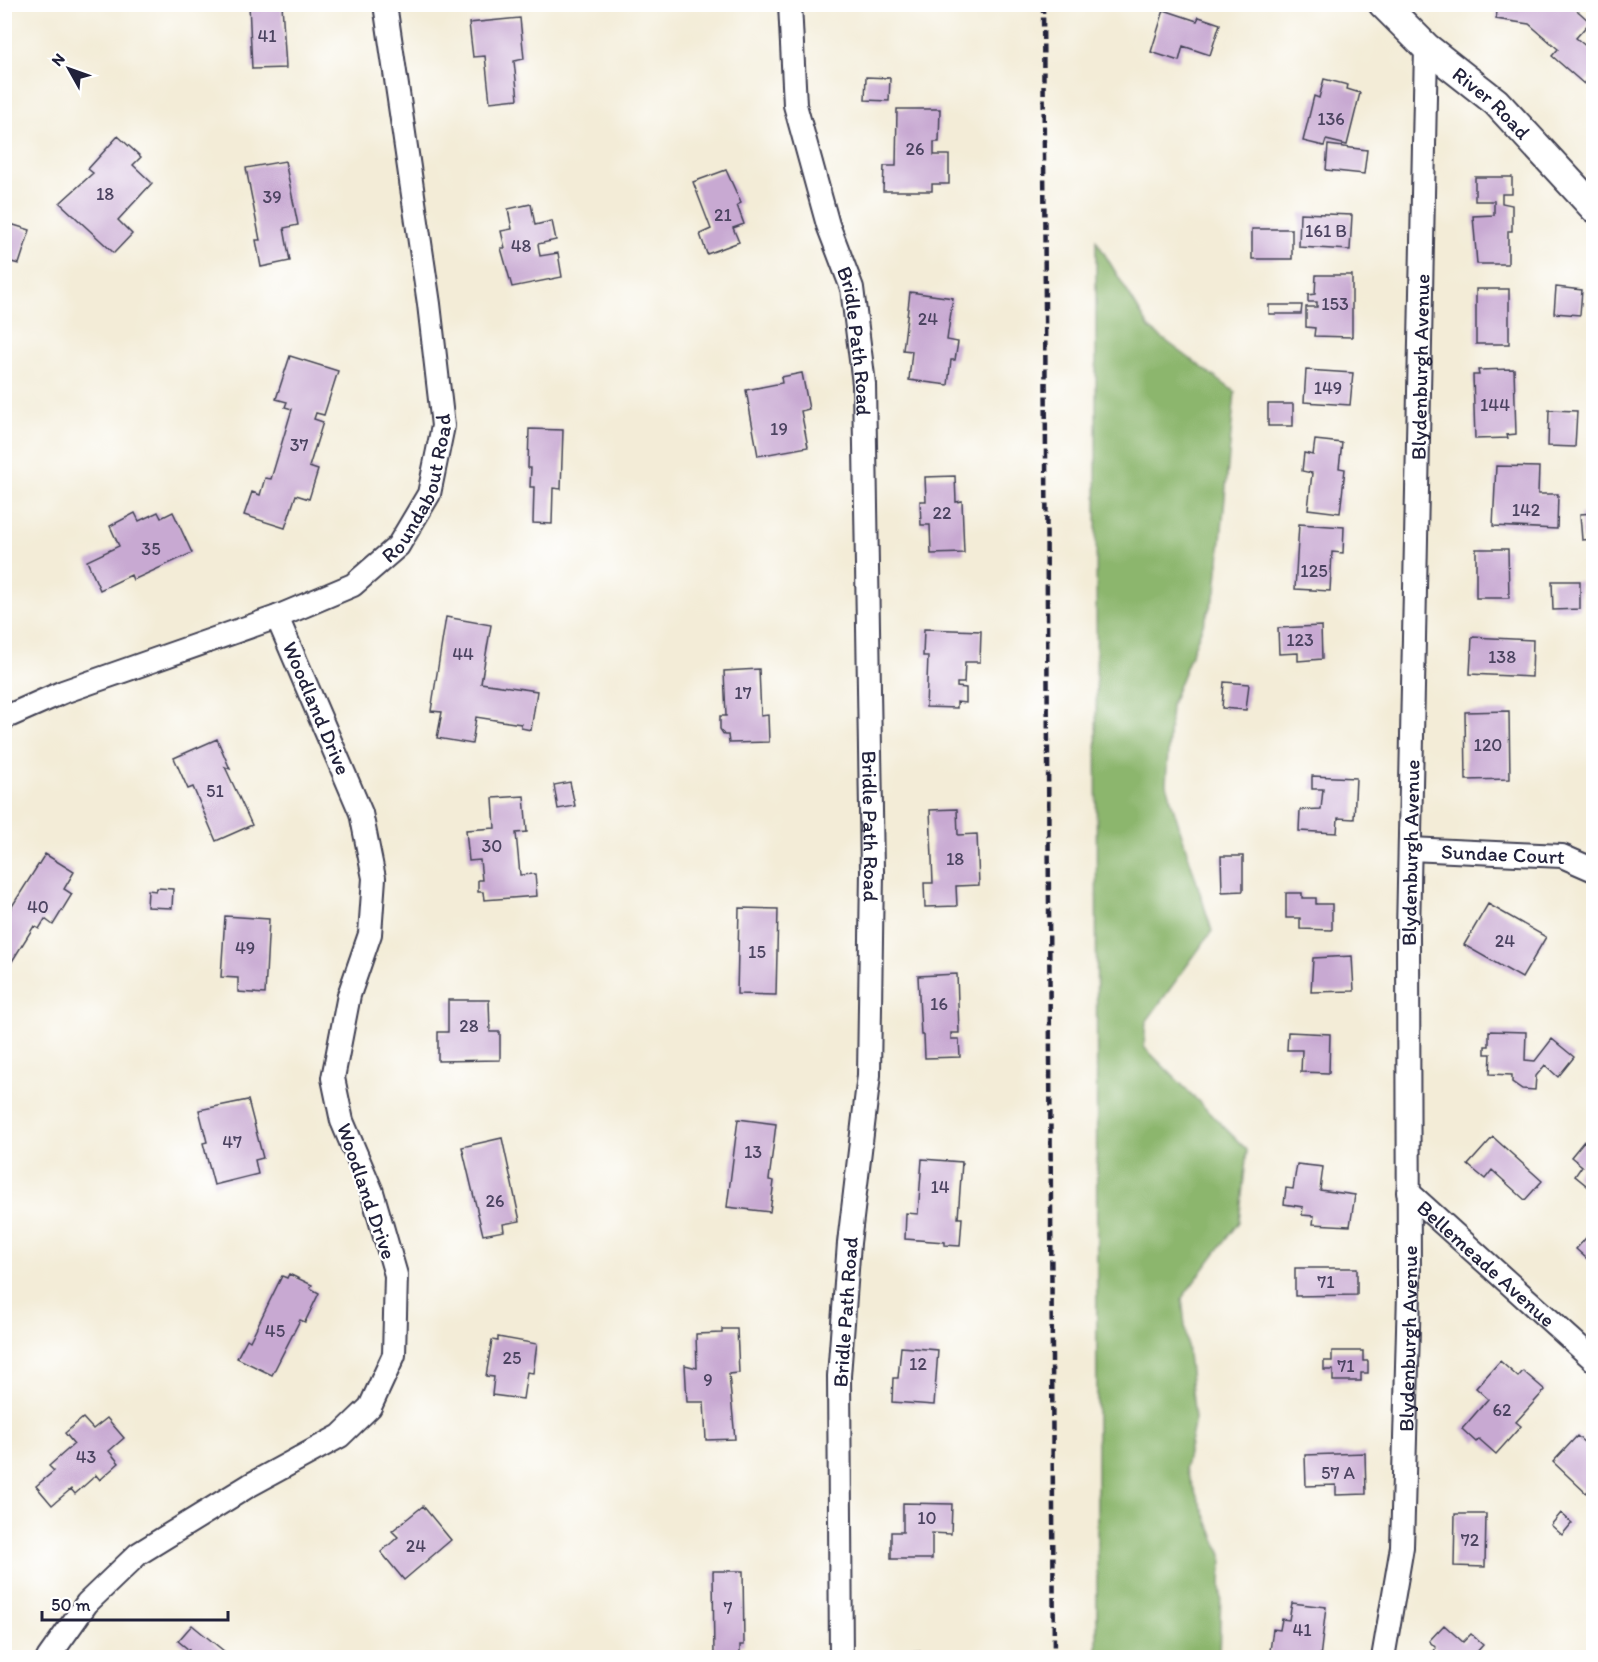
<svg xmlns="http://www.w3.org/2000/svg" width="1598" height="1662" font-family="Itim,sans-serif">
<rect width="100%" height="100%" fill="#fff"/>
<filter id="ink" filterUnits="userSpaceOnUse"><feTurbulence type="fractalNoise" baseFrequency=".0167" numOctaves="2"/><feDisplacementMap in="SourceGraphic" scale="12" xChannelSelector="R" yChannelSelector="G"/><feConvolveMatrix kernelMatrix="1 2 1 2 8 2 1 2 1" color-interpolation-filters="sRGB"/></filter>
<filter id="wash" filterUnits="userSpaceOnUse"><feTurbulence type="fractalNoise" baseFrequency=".008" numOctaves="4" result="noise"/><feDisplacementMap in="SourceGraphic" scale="24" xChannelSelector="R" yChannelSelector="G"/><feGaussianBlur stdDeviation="1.35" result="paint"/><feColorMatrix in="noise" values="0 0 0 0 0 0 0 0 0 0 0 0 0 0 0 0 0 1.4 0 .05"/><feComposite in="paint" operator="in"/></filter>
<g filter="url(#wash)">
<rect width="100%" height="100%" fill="#f3ecd7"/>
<!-- forest -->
<path fill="#8cb66d" stroke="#576c54" stroke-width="1.5" d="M 1096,240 L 1150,329 L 1235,392 L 1216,592 L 1171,705 L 1166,784 L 1212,931 L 1146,1022 L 1144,1047 L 1247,1150 L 1239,1222 L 1182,1298 L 1195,1419 L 1185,1468 L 1222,1555 L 1219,1657 L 1097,1657 Z"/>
<g id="blocks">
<!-- building -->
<path fill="#c8a9d2" d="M 249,4 L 282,4 L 286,68 L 252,69 Z
M 1498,4 L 1570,4 L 1590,22 L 1576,38 L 1594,53 L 1594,73 L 1584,84 L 1552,56 L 1558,49 L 1529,24 L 1496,19 Z
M 1164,10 L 1197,21 L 1199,17 L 1220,24 L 1210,55 L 1183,46 L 1179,61 L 1151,52 Z
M 520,18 L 524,59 L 514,61 L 518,99 L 490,102 L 485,56 L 473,57 L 469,23 Z
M 866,77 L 890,78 L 889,101 L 865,100 Z
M 1324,79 L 1348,85 L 1347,89 L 1360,93 L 1347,145 L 1326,140 L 1324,146 L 1303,141 L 1314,96 L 1319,98 Z
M 897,109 L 940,109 L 939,142 L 934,142 L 934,155 L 949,155 L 949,184 L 932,184 L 932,191 L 883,191 L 884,166 L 896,166 Z
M 118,136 L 141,157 L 133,165 L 152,183 L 118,220 L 132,234 L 114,253 L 60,203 L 93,173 L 88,169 Z
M 1328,145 L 1367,150 L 1364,174 L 1326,170 Z
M 285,161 L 298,225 L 284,228 L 290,261 L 261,267 L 256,240 L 260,240 L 246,168 Z
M 726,170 L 741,203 L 737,205 L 744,224 L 733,228 L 739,242 L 707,254 L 700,234 L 711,229 L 693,182 Z
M 1475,177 L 1512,177 L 1512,194 L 1502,194 L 1502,203 L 1512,205 L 1512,231 L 1508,231 L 1508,264 L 1477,264 L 1473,216 L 1494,215 L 1494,201 L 1475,201 Z
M 531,204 L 535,225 L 552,221 L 556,240 L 538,244 L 540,256 L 558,253 L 562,277 L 512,287 L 501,248 L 505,248 L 501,231 L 512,229 L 508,209 Z
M 1300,213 L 1352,215 L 1350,250 L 1299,247 Z
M 4,222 L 30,230 L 19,264 L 4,260 Z
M 1252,229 L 1292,229 L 1292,259 L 1252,259 Z
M 1316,275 L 1352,275 L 1352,337 L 1314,336 L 1315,328 L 1306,327 L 1306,307 L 1317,307 L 1317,302 L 1308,302 L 1308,295 L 1315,294 Z
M 1556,287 L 1582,290 L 1580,315 L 1554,313 Z
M 1476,289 L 1509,289 L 1509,344 L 1476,344 Z
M 910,292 L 953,298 L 947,340 L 958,342 L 955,360 L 951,360 L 948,385 L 909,380 L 912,351 L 903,350 Z
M 1269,305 L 1302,305 L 1301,314 L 1269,314 Z
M 290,356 L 338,371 L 324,415 L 316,413 L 314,419 L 323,422 L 309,467 L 318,470 L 309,499 L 296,495 L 285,528 L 244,515 L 252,492 L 260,495 L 265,478 L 271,479 L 292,409 L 285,407 L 287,402 L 276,399 Z
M 1514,369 L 1516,434 L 1507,435 L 1508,438 L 1475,439 L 1473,375 L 1479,375 L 1478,370 Z
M 1306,370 L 1353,373 L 1350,405 L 1304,402 Z
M 802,373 L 809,409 L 801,411 L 808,447 L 758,456 L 746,390 L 782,383 L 781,377 Z
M 1268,404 L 1293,404 L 1293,426 L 1268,426 Z
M 1549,410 L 1577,411 L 1575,447 L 1548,446 Z
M 529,429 L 563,430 L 561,489 L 553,488 L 552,524 L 533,523 L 534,487 L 530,487 L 531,468 L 528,468 Z
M 1315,440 L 1342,443 L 1339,468 L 1345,469 L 1340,513 L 1308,509 L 1312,473 L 1302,471 L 1304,453 L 1313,455 Z
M 1496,466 L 1539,467 L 1538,494 L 1558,494 L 1557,529 L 1493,526 Z
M 955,476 L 956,502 L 962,501 L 964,553 L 931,554 L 930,525 L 921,525 L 920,501 L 926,501 L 925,477 Z
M 158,512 L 161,518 L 173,512 L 192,553 L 133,580 L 131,575 L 100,590 L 87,561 L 119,546 L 110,526 L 135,513 L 139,521 Z
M 1594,513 L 1594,539 L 1582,540 L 1580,514 Z
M 1299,524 L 1344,527 L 1343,553 L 1332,552 L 1330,591 L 1295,589 Z
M 1476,549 L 1508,549 L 1509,598 L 1476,598 Z
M 1552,581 L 1580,581 L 1580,609 L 1553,610 Z
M 446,617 L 491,625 L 481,683 L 537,691 L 531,730 L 521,728 L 521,724 L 476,717 L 472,744 L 437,738 L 442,712 L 431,711 Z
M 1321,626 L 1322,659 L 1298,661 L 1298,653 L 1279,654 L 1278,628 Z
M 924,629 L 981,631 L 980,662 L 965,662 L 964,683 L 957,683 L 957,687 L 966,688 L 966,703 L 957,702 L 957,708 L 926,707 L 928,656 L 923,656 Z
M 1472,637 L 1533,640 L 1532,677 L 1470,674 Z
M 759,669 L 761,716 L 768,715 L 769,742 L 729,743 L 728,735 L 724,735 L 720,729 L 720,716 L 726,716 L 724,671 Z
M 1224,682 L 1249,684 L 1246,710 L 1222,708 Z
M 1509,711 L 1510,779 L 1466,780 L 1465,712 Z
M 217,739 L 230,769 L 225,767 L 252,825 L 216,841 L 193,787 L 188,789 L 174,758 Z
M 1312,776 L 1356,778 L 1354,819 L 1338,818 L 1337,833 L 1299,831 L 1300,810 L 1321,809 L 1323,789 L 1312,789 Z
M 570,782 L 575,806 L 558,809 L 554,785 Z
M 524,796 L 527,832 L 516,833 L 520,875 L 535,874 L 537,896 L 484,900 L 483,892 L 478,892 L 478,880 L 482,880 L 480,860 L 469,861 L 466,830 L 495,828 L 493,798 Z
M 957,809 L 958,835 L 977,834 L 979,885 L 956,886 L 957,906 L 925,907 L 924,883 L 933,883 L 930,810 Z
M 45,854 L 74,872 L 64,889 L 72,894 L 53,925 L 45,919 L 39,929 L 34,926 L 6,971 L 4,919 Z
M 1221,856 L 1243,856 L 1243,891 L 1222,892 Z
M 157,888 L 173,889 L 172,908 L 147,907 L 148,890 L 156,891 Z
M 1286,893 L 1302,893 L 1302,898 L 1316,898 L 1316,904 L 1332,904 L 1332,930 L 1300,929 L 1300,918 L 1286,918 Z
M 1488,904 L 1546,937 L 1522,978 L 1464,945 Z
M 739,908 L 778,909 L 776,995 L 737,994 Z
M 225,916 L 269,919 L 265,994 L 238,992 L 238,978 L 221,977 Z
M 1352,956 L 1354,991 L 1311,992 L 1313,958 Z
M 957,974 L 959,1033 L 951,1033 L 951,1039 L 959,1039 L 960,1057 L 925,1058 L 924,1035 L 921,1035 L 918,976 Z
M 448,1000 L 489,1000 L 490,1032 L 500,1032 L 500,1060 L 438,1061 L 438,1032 L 448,1032 Z
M 1489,1031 L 1526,1032 L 1525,1060 L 1535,1061 L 1552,1039 L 1574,1057 L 1558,1077 L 1545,1065 L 1536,1076 L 1535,1090 L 1522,1089 L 1512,1082 L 1512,1075 L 1490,1074 L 1491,1054 L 1485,1054 L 1485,1046 L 1489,1046 Z
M 1288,1032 L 1330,1034 L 1329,1073 L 1301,1072 L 1302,1050 L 1287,1050 Z
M 248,1100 L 263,1158 L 255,1160 L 258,1174 L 214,1185 L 203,1143 L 207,1142 L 199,1110 Z
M 738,1119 L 776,1124 L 769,1180 L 774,1181 L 770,1212 L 727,1207 Z
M 1493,1137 L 1542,1181 L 1525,1200 L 1492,1170 L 1485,1179 L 1468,1165 Z
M 502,1138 L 520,1221 L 503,1224 L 504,1231 L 483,1235 L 462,1147 Z
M 1584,1141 L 1594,1149 L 1594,1186 L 1591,1189 L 1575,1176 L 1582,1166 L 1571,1157 Z
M 922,1159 L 962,1162 L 958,1218 L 962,1218 L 960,1246 L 945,1245 L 945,1242 L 905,1239 L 906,1213 L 918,1214 Z
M 1297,1164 L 1323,1167 L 1320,1190 L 1355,1195 L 1350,1226 L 1313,1224 L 1314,1216 L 1302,1215 L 1303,1207 L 1284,1204 L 1286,1188 L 1293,1189 Z
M 1594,1229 L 1594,1265 L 1576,1249 Z
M 1295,1268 L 1357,1268 L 1357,1295 L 1295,1296 Z
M 289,1274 L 312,1285 L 310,1288 L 319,1293 L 305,1322 L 300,1320 L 272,1375 L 237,1358 L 247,1339 L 250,1341 L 282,1276 L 287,1278 Z
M 722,1329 L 737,1329 L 739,1373 L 729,1374 L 735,1439 L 706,1440 L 704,1402 L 687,1402 L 685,1365 L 697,1368 L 696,1334 L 722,1333 Z
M 498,1337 L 537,1344 L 533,1373 L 527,1372 L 523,1399 L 492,1395 L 494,1377 L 486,1376 L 492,1340 L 498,1341 Z
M 901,1347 L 938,1350 L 934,1405 L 892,1402 L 893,1378 L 898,1378 Z
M 1332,1351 L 1363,1351 L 1363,1361 L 1368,1361 L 1368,1373 L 1361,1373 L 1361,1381 L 1333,1381 L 1333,1370 L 1324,1370 L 1324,1361 L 1332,1361 Z
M 1500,1361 L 1518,1377 L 1523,1371 L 1545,1390 L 1516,1422 L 1521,1426 L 1496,1454 L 1479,1439 L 1476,1442 L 1462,1429 L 1488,1399 L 1476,1388 Z
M 83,1418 L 93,1429 L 107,1418 L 124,1438 L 109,1451 L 119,1463 L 100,1480 L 96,1475 L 75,1494 L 71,1489 L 52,1505 L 36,1486 L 54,1471 L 49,1466 L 74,1444 L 65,1433 Z
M 1577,1436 L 1594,1451 L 1594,1485 L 1586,1493 L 1553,1462 Z
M 1365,1453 L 1366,1494 L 1336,1495 L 1336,1485 L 1306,1486 L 1305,1455 Z
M 903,1503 L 952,1504 L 951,1534 L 932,1533 L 932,1559 L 891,1559 L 891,1532 L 903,1532 Z
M 423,1506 L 451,1540 L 404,1580 L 381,1552 L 398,1537 L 392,1531 Z
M 1561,1513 L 1572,1523 L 1562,1535 L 1551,1525 Z
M 1455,1514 L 1486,1514 L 1485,1567 L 1454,1566 Z
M 1594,1531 L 1594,1543 L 1587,1537 Z
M 713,1571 L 743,1571 L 744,1645 L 740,1645 L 740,1658 L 714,1658 Z
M 1292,1603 L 1326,1607 L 1320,1658 L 1269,1658 L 1273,1629 L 1280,1630 L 1282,1619 L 1289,1620 Z
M 192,1625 L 230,1656 L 228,1658 L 184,1658 L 189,1650 L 178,1641 Z
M 1444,1625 L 1463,1642 L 1471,1634 L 1483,1645 L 1474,1655 L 1477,1658 L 1434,1658 L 1431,1654 L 1436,1648 L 1429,1641 Z
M 940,1651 L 940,1658 L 901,1658 L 901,1652 Z"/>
</g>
</g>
<g filter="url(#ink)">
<use href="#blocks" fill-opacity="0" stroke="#414052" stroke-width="1.5"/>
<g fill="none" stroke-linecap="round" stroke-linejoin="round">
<defs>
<g id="minor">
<path id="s1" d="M 790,4 L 795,105 L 828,225 L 852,288 L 864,384 L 872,871 L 869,1075 L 849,1243 L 839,1376 L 841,1658"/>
<path id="s2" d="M 4,718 L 63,692 L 277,617 L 353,585 L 398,546 L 429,494 L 443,426 L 429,304 L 385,4"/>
<path id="s3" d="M 1410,849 L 1562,856 L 1594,870"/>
<path id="s4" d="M 1408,1192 L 1594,1360"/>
<path d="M 48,1658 L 87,1603 L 138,1554 L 250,1485 L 340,1436 L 370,1407 L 394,1355 L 396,1275 L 372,1192 L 342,1121 L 333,1078 L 349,995 L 370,934 L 374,878 L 361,813 L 277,617"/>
<path id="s5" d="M 1383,1658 L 1402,1547 L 1409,1293 L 1408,933 L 1426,47"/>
</g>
<g id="tertiary">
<path id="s6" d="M 1383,4 L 1426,47 L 1496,102 L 1594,208"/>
</g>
</defs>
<!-- minor casing -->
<use href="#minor" stroke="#414052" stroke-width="26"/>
<!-- tertiary casing -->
<use href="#tertiary" stroke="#414052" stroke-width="32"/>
<!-- minor -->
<use href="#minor" stroke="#fff" stroke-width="22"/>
<!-- tertiary -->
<use href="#tertiary" stroke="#fff" stroke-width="28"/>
<!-- rail -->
<path stroke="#22223b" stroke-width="4.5" stroke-dasharray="9 4.5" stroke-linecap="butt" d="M 1043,4 L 1054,1658"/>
</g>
</g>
<g text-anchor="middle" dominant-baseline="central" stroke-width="4.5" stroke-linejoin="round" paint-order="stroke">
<!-- number labels -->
<g font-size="18" fill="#4c4461">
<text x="267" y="36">41</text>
<text x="1331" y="119">136</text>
<text x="915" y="149">26</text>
<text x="105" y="194">18</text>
<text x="272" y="197">39</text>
<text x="723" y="215">21</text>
<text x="1326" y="231">161 B</text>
<text x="521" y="246">48</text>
<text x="1335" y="304">153</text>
<text x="928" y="319">24</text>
<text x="1328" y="388">149</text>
<text x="1495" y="405">144</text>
<text x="779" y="429">19</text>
<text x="299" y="445">37</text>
<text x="1526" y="510">142</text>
<text x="942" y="513">22</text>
<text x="151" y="549">35</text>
<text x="1314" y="571">125</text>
<text x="1300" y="640">123</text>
<text x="463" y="654">44</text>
<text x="1502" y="657">138</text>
<text x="743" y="693">17</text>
<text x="1488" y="745">120</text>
<text x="215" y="791">51</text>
<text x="492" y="846">30</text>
<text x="955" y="859">18</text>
<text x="38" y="907">40</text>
<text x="1505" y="941">24</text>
<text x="245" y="948">49</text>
<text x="757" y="952">15</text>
<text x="939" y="1004">16</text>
<text x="469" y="1026">28</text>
<text x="232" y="1142">47</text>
<text x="753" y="1152">13</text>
<text x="940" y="1187">14</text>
<text x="495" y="1201">26</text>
<text x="1326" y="1282">71</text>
<text x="275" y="1331">45</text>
<text x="512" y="1358">25</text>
<text x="918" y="1364">12</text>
<text x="1346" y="1366">71</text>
<text x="708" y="1380">9</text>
<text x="1502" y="1410">62</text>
<text x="86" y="1457">43</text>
<text x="1338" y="1473">57 A</text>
<text x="927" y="1518">10</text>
<text x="1470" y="1540">72</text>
<text x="416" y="1546">24</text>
<text x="728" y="1608">7</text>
<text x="1302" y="1630">41</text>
</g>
<!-- street labels -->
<g font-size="21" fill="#22223b" stroke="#fff">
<text stroke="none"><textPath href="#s6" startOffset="147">River Road</textPath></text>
<text stroke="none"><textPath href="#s1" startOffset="346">Bridle Path Road</textPath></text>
<text stroke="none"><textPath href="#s5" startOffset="1293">Blydenburgh Avenue</textPath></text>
<text stroke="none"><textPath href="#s2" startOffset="495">Roundabout Road</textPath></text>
<text transform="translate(317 708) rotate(67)">Woodland Drive</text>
<text stroke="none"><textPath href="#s1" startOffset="832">Bridle Path Road</textPath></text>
<text stroke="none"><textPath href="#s5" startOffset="807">Blydenburgh Avenue</textPath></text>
<text stroke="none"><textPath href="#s3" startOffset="93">Sundae Court</textPath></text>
<text transform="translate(367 1191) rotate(71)">Woodland Drive</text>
<text stroke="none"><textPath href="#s4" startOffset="106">Bellemeade Avenue</textPath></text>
<text transform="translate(845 1312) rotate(-86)">Bridle Path Road</text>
<text stroke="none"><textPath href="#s5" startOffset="321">Blydenburgh Avenue</textPath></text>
</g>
</g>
<!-- margin -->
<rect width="1598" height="1662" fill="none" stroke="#fff" stroke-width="24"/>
<!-- north arrow -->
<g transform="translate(69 69) rotate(310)" stroke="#ffffff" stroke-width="4.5" paint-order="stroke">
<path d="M0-4.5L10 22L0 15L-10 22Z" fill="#22223b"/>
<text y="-9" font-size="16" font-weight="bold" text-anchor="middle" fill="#22223b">N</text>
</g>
<!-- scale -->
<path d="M42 1611v9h186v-9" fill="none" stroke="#22223b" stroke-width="3"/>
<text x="51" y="1611" font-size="18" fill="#22223b" stroke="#ffffff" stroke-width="4.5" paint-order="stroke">50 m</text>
</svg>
